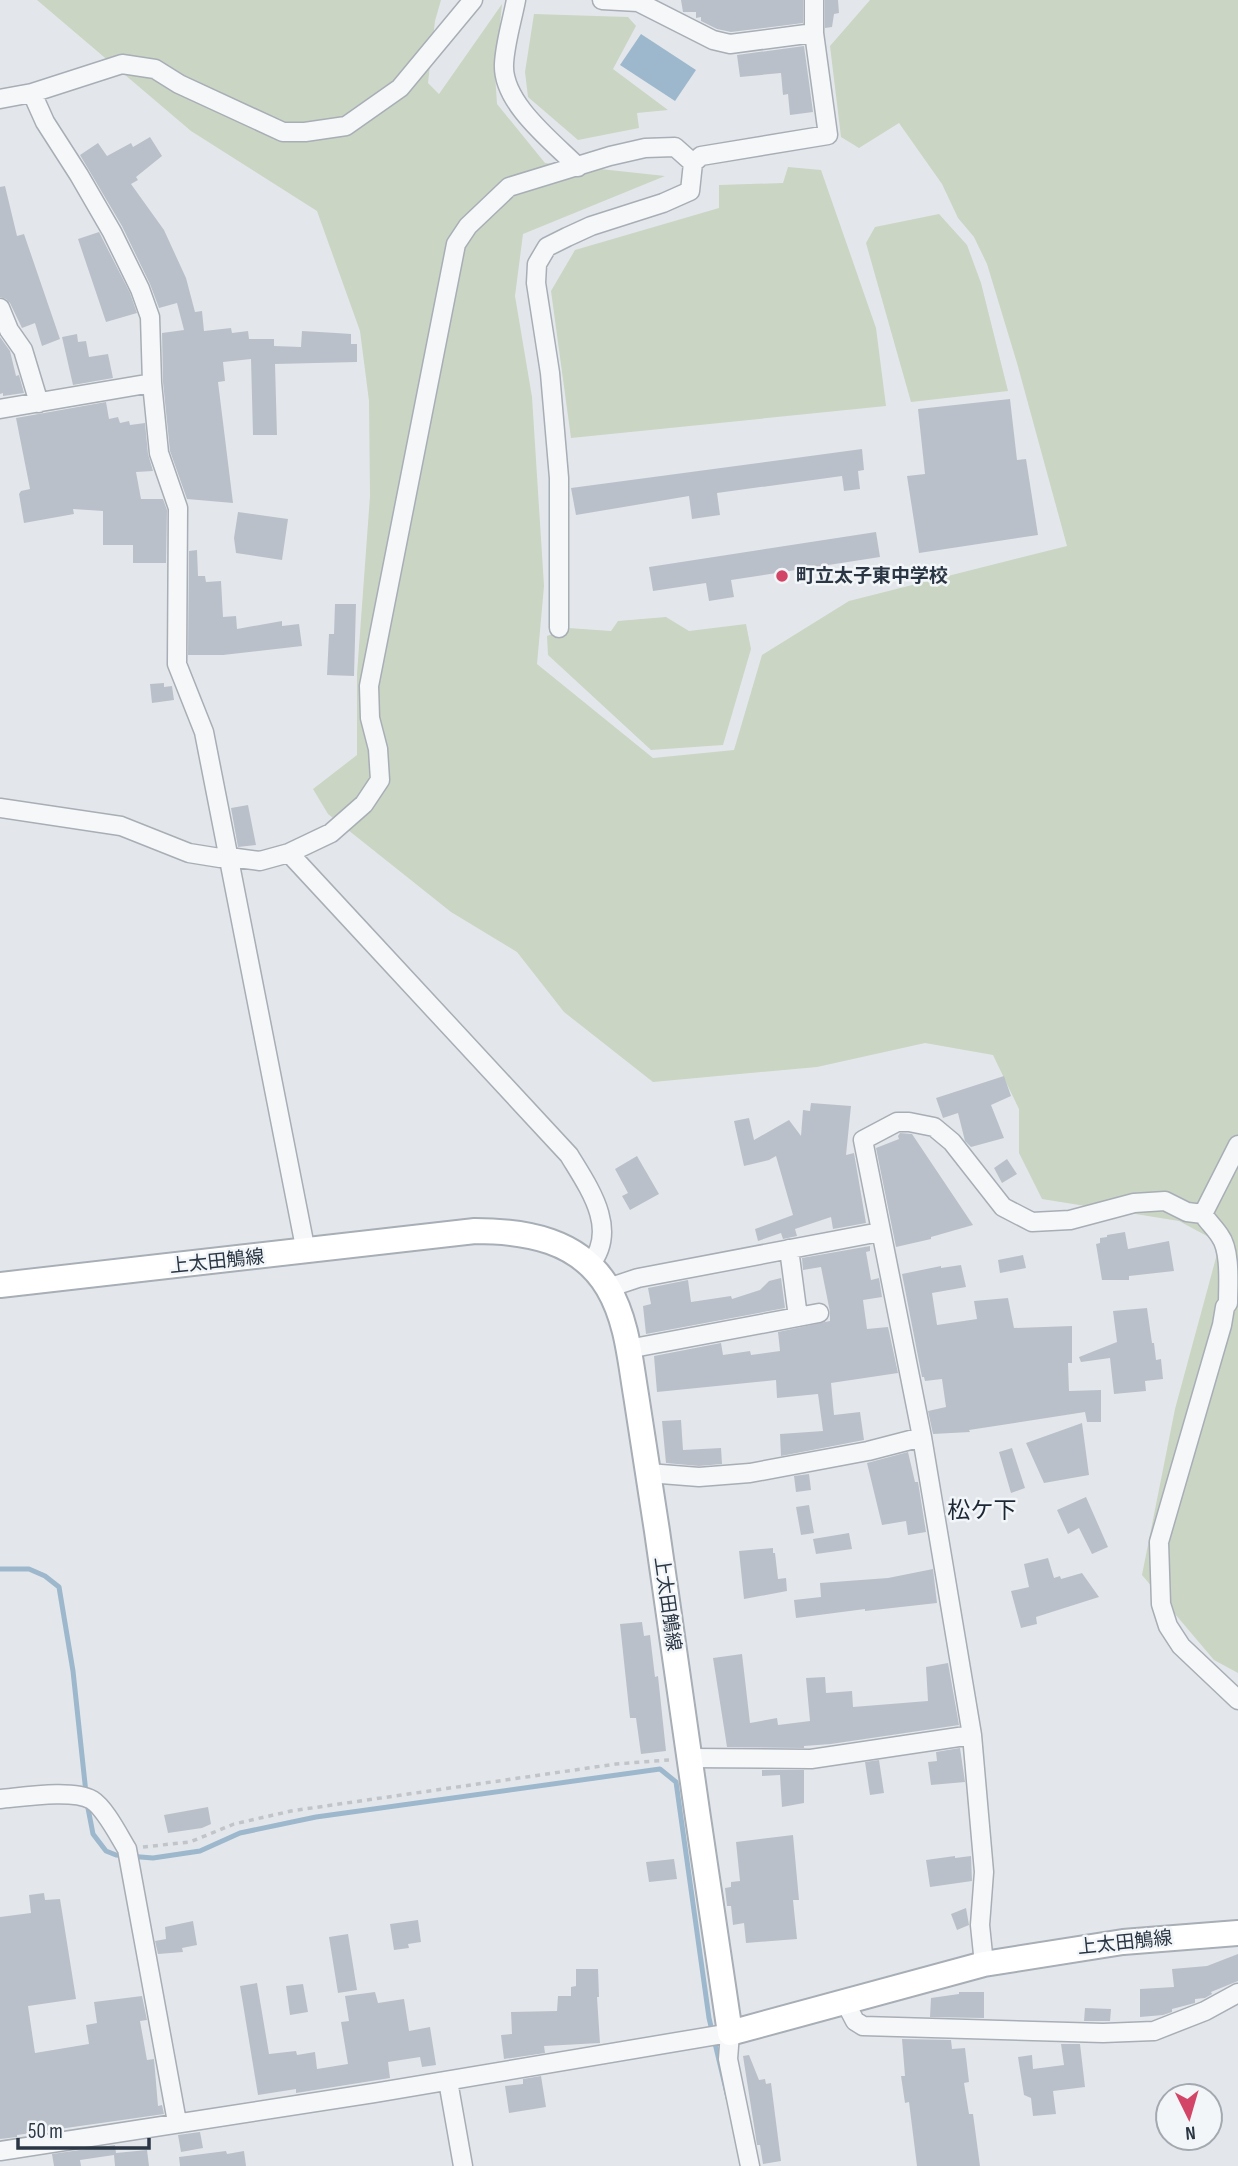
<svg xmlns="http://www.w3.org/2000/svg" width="1238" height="2166" font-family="'Sofia Sans Condensed','Noto Sans JP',sans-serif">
<rect width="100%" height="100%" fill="#e3e7eb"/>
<!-- green -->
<path fill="#cad5c4" d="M 37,0 L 441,0 L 435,21 L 428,83 L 439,94 L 502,4 L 495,74 L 497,104 L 545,163 L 665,176 L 523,234 L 515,296 L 532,397 L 544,586 L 537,664 L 653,758 L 734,750 L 762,655 L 849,601 L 1067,546 L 1017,363 L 987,264 L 974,237 L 958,218 L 942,184 L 899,123 L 859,148 L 841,137 L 830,46 L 870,0 L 1238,0 L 1238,1673 L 1214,1660 L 1142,1575 L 1175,1409 L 1220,1243 L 1179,1221 L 1042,1199 L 1019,1153 L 1019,1109 L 993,1055 L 925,1043 L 817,1067 L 653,1082 L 564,1012 L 517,952 L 451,912 L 328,814 L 313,789 L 357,755 L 357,674 L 370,496 L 369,401 L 360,331 L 317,211 L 191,131 Z
M 534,14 L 628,17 L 636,26 L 613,69 L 668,110 L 637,113 L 639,128 L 578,140 L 528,97 L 525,72 Z
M 788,167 L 821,170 L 876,328 L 886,406 L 571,438 L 551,291 L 575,250 L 719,208 L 719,185 L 783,183 Z
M 939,214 L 967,245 L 981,283 L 1008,391 L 911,402 L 866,243 L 875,227 Z
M 666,617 L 689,631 L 746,624 L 751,649 L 723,745 L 651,750 L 548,655 L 547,636 L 568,628 L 611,631 L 618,621 Z"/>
<!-- water -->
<path fill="#9db8cc" d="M 641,34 L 696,70 L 675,101 L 620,65 Z"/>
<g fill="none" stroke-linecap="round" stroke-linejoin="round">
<!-- stream -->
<path stroke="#9db8cc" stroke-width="5" d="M 0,1569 L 29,1569 L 45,1576 L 59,1587 L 73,1671 L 86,1793
M 87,1803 L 93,1834 L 106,1851 L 116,1855 L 153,1858 L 200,1851 L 240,1833 L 316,1817 L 660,1769 L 676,1782 L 709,2018 L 728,2098"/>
</g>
<!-- building -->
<path fill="#bac0c9" d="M 681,0 L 803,0 L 803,23 L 731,32 L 717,29 L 701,21 L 701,17 L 696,18 L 696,12 L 683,12 Z
M 825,0 L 838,0 L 839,13 L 834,14 L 832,27 L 825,28 Z
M 804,46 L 813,112 L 790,115 L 788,94 L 783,95 L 781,73 L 740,77 L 737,55 Z
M 150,137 L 162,156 L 136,177 L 138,180 L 131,184 L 164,230 L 186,278 L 195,312 L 202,311 L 204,331 L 231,328 L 232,333 L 248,331 L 249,339 L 274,339 L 274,346 L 301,347 L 302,331 L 336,333 L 351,334 L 351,344 L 357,344 L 357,362 L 275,364 L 277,435 L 253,435 L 251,359 L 223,362 L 225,381 L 218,382 L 233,503 L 187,499 L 170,451 L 163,382 L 162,333 L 184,330 L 177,303 L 159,308 L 150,284 L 122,226 L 80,155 L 98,143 L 107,156 L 131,143 L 133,147 Z
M 5,186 L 17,236 L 24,234 L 60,339 L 42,346 L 35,323 L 22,328 L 10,303 L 6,299 L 0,297 L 0,187 Z
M 99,232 L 130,293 L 137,313 L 106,322 L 78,239 Z
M 77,334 L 78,342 L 86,341 L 89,357 L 108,354 L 113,378 L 73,385 L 62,337 Z
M 0,337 L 10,351 L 16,376 L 19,375 L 24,393 L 3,396 L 3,393 L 0,394 Z
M 1010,399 L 1017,460 L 1026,459 L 1038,535 L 919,553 L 907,476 L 925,474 L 918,409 Z
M 106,402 L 109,419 L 118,417 L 120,423 L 129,421 L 130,425 L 145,423 L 148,454 L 153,471 L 136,472 L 141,499 L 163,499 L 167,510 L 166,563 L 133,563 L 133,545 L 103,545 L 103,511 L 73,509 L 74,514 L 24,523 L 19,494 L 21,491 L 30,489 L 16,418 Z
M 862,449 L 864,470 L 858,471 L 860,489 L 844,491 L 842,476 L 717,493 L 720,515 L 692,519 L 689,496 L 576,515 L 571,488 Z
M 238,512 L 288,519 L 282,560 L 236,553 L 234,538 Z
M 876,532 L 880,557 L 731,580 L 734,597 L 709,601 L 706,583 L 653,591 L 649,567 Z
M 197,550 L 198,576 L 205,576 L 206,582 L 221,581 L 223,617 L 236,616 L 237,629 L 282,621 L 282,626 L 299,624 L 302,646 L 223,655 L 188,655 L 189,551 Z
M 335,604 L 356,604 L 354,676 L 327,675 L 329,634 L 334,634 Z
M 164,683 L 164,687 L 172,686 L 174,700 L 152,703 L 150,684 Z
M 248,805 L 256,845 L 238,847 L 231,808 Z
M 1004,1076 L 1011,1096 L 991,1105 L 1004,1138 L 971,1147 L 965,1141 L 958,1113 L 943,1118 L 936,1098 Z
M 811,1103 L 851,1106 L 846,1155 L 854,1153 L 866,1223 L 833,1229 L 831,1217 L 795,1229 L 797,1236 L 783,1239 L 781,1233 L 758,1241 L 755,1229 L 793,1215 L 776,1156 L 769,1160 L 744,1166 L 734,1121 L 749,1118 L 754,1140 L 789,1120 L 801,1136 L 803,1110 L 810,1111 Z
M 900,1133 L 912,1134 L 973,1225 L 931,1237 L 931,1239 L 896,1247 L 876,1148 L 899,1139 L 898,1136 Z
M 637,1156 L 659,1194 L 630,1210 L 622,1196 L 628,1193 L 615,1169 Z
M 1007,1159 L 1017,1174 L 1002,1183 L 994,1168 Z
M 1125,1232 L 1128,1249 L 1169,1241 L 1174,1271 L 1129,1276 L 1129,1280 L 1102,1280 L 1096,1244 L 1100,1243 L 1100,1238 L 1107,1237 L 1107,1235 Z
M 870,1246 L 870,1251 L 866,1252 L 871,1280 L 879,1278 L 882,1297 L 863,1300 L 867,1329 L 888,1327 L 898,1373 L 831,1383 L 834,1415 L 860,1412 L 864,1440 L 781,1456 L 780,1434 L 823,1431 L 818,1394 L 777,1398 L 776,1380 L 657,1392 L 654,1356 L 721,1343 L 723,1355 L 750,1351 L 751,1355 L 780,1351 L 778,1332 L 830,1321 L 830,1312 L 821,1267 L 803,1270 L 802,1258 Z
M 1023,1255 L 1026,1268 L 1000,1273 L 998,1260 Z
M 961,1265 L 966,1287 L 932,1293 L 937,1325 L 977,1319 L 974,1301 L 1008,1298 L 1014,1328 L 1072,1326 L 1072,1363 L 1068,1363 L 1069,1391 L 1101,1390 L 1101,1422 L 1087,1422 L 1085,1412 L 969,1430 L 970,1432 L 933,1434 L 928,1411 L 946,1407 L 942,1379 L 925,1381 L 924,1377 L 922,1377 L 902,1274 L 941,1266 L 941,1268 Z
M 781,1278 L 785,1308 L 646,1334 L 643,1306 L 651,1304 L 648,1288 L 688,1280 L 691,1302 L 731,1296 L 732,1299 L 760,1290 L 769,1281 Z
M 1147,1308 L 1152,1343 L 1154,1343 L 1156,1360 L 1161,1359 L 1163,1379 L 1145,1381 L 1146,1391 L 1114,1394 L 1110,1358 L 1081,1362 L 1079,1357 L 1117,1342 L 1113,1311 Z
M 681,1420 L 683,1450 L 721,1448 L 722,1464 L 699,1466 L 666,1463 L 662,1421 Z
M 1082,1423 L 1089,1475 L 1044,1483 L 1026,1443 Z
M 1012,1448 L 1025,1488 L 1011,1493 L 999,1452 Z
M 908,1452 L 915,1482 L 918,1482 L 926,1532 L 908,1535 L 906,1521 L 882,1525 L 867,1463 Z
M 809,1474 L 811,1490 L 796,1492 L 794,1476 Z
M 1086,1497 L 1108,1547 L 1092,1554 L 1079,1528 L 1068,1534 L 1057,1510 Z
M 809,1505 L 814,1533 L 801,1535 L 796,1507 Z
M 849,1533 L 852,1549 L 816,1554 L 813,1539 Z
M 773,1548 L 773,1553 L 775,1553 L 778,1579 L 786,1578 L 787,1591 L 744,1599 L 739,1551 Z
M 1048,1558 L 1054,1578 L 1060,1576 L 1061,1579 L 1082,1573 L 1099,1597 L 1036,1617 L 1037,1624 L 1021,1628 L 1011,1591 L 1029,1587 L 1024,1564 Z
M 933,1569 L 937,1603 L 865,1611 L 865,1609 L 796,1618 L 794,1600 L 821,1597 L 820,1583 L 888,1578 Z
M 642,1622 L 644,1636 L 650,1635 L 655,1677 L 658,1676 L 666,1751 L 641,1754 L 636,1718 L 630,1718 L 620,1624 Z
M 742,1654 L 750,1723 L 777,1718 L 778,1725 L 810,1721 L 806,1678 L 825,1677 L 826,1693 L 852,1691 L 853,1707 L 928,1701 L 926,1667 L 948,1663 L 959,1725 L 831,1744 L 804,1746 L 804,1748 L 727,1747 L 713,1658 Z
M 960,1748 L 965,1782 L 931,1785 L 928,1762 L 937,1761 L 936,1752 Z
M 879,1760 L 884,1793 L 870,1795 L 865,1762 Z
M 762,1770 L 804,1770 L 804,1803 L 782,1807 L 780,1775 L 762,1776 Z
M 208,1807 L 211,1824 L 202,1828 L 168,1833 L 164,1815 Z
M 793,1835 L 799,1900 L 793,1900 L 797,1939 L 746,1943 L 744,1923 L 733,1925 L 731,1906 L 727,1906 L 725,1888 L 731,1887 L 731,1882 L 740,1881 L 736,1842 Z
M 955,1856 L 955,1858 L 971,1856 L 972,1881 L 930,1887 L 926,1860 Z
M 674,1859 L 677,1879 L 649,1882 L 646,1862 Z
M 44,1893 L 45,1900 L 60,1899 L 76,1999 L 28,2006 L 35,2053 L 89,2044 L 86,2025 L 97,2023 L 94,2002 L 142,1996 L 147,2020 L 140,2021 L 147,2060 L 154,2059 L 158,2106 L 162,2105 L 164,2114 L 17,2135 L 17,2137 L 0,2139 L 0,1917 L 31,1913 L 29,1895 Z
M 966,1908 L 969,1925 L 957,1930 L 951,1914 Z
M 418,1920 L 421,1942 L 408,1944 L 409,1948 L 394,1950 L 390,1924 Z
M 193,1921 L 197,1945 L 182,1948 L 183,1952 L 158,1954 L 155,1941 L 166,1939 L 165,1927 Z
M 348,1934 L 357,1990 L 338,1993 L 329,1937 Z
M 1238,1954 L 1238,1981 L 1211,1992 L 1212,1994 L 1205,1998 L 1195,1999 L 1195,2003 L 1172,2009 L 1172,2012 L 1163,2015 L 1140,2017 L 1140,1989 L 1174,1987 L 1172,1969 L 1207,1966 Z
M 576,1969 L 598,1969 L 599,1997 L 597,1997 L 600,2043 L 544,2046 L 545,2053 L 504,2059 L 501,2035 L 512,2034 L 511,2012 L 557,2011 L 558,1996 L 571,1996 L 571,1987 L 576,1986 Z
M 257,1983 L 269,2054 L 296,2051 L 297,2055 L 315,2052 L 317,2069 L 348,2064 L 341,2022 L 349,2021 L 345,1996 L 375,1992 L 378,2003 L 404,1999 L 409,2031 L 430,2027 L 436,2065 L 422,2067 L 420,2057 L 388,2062 L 390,2078 L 296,2093 L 296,2089 L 258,2095 L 240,1986 Z
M 303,1984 L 308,2012 L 290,2015 L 286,1986 Z
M 959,1992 L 984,1992 L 984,2018 L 930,2017 L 931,1998 L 959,1994 Z
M 1085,2008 L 1111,2009 L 1110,2021 L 1084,2021 Z
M 902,2039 L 951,2040 L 952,2049 L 965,2048 L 969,2082 L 964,2083 L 969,2114 L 973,2114 L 980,2166 L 917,2166 L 909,2102 L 905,2103 L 901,2076 L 905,2076 Z
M 1061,2044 L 1080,2044 L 1085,2087 L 1053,2091 L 1056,2114 L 1033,2116 L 1031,2098 L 1024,2095 L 1018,2057 L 1032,2055 L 1033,2069 L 1064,2065 Z
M 749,2055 L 759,2080 L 765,2079 L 766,2084 L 771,2083 L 781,2161 L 763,2164 L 760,2145 L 757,2145 L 743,2056 Z
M 541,2076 L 546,2107 L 509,2113 L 505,2086 L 523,2084 L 523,2079 Z
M 200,2132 L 203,2148 L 181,2152 L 178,2135 Z
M 115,2145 L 116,2153 L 147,2150 L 149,2166 L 115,2166 L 114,2155 L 80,2160 L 81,2166 L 54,2166 L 52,2154 Z
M 226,2151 L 227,2154 L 244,2151 L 246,2166 L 180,2166 L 179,2157 Z"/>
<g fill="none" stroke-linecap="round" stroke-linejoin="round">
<defs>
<path id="minor" d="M 516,0 C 512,21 505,43 504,64 C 502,103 552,141 578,167
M 602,0 L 638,2 L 713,40 L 730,44 L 814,33 L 814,0
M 32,93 L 45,122 L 79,175 L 112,232 L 140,289 L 150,317 L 152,383 L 159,453 L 178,508 L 177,664 L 204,732 L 306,1252
M 0,99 L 32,93 L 122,64 L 155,69 L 179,84 L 283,132 L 305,132 L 346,126 L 400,88 L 473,0
M 693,163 L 701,156 L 828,135 L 814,33
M 0,308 L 9,330 L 23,350 L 39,403
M 0,409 L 152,383
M 0,808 L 121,826 L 189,853 L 220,858 L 229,857 L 260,861 L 289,853 L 331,833 L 364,804 L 380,780 L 378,749 L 370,718 L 369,686 L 456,244 L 468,226 L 509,187 L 610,156 L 645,148 L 675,147 L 693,163 L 690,191 L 663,203 L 591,226 L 567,237 L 547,247 L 537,264 L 536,283 L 550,373 L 559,478 L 559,628
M 289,853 L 569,1155 C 589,1188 619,1229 590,1265
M 1203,1214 C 1208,1222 1215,1228 1220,1236 C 1231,1251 1228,1285 1228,1303 L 1225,1307 L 1222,1325 L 1159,1542 L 1161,1604 L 1168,1626 L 1181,1646 L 1238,1700
M 1203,1214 L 1238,1145
M 789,1249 L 798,1317
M 608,1288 L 638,1278 L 880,1232
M 628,1349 L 819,1313
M 648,1473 L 699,1477 L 750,1473 L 868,1451 L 922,1437
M 689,1758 L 811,1759 L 972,1735
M 0,1799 C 23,1797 73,1789 92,1800 C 105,1808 119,1836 127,1849 L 177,2122
M 984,1964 L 980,1925 L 984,1872 L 972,1735 L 922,1437 L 863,1140 L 897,1122 L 909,1122 L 934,1127 L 952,1142 L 1003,1207 L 1032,1222 L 1070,1220 L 1134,1203 L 1165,1201 L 1187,1212 L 1203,1214
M 844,2000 L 855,2021 L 863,2026 L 1103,2033 L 1154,2031 L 1205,2011 L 1238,1993
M 448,2081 L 463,2166
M 0,2151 L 374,2093 L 730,2033 L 728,2059 L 750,2166"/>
<path id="secondary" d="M 0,1285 L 475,1231 C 526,1231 580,1240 608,1288 C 627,1320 630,1359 636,1395 C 643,1440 650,1486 657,1531 C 680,1698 705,1866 730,2033 L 984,1964 L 1123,1942 L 1238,1933"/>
</defs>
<!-- minor casing -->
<use href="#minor" stroke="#a8aeb6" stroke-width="21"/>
<!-- secondary casing -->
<use href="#secondary" stroke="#a8aeb6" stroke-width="28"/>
<!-- path -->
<path stroke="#c1c5ca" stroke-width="3.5" stroke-dasharray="5 5" stroke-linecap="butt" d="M 143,1847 L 190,1842 L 234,1824 L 291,1811 L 616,1764 L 669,1760"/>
<!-- minor -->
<use href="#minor" stroke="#f6f7f9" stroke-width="18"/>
<!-- secondary -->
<use href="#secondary" stroke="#fff" stroke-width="24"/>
</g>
<!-- markers -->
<circle fill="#d34566" stroke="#f3f6f8" stroke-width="2.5" cx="782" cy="576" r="7"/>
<g text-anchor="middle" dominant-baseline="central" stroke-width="5" stroke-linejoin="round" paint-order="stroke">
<!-- poi labels -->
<g font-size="19" font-weight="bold" fill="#2a3644" stroke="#f3f6f8" text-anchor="start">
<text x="796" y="576">町立太子東中学校</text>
</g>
<!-- street labels -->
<g font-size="19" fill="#2a3644" stroke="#f3f6f8">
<text transform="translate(217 1262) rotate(-6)">上太田鵤線</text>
<text transform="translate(667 1604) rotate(82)">上太田鵤線</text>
<text transform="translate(1125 1943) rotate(-6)">上太田鵤線</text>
</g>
<!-- quarter labels -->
<g font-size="23" fill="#1c2735" stroke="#f3f6f8">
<text x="982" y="1511">松ケ下</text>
</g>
</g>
<!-- north arrow -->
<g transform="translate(1189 2117) rotate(175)"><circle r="33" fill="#f3f6f8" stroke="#a3a9b0" stroke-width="2"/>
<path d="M0-5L12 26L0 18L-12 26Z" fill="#d34566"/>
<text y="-10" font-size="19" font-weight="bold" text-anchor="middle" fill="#2a3644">N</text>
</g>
<!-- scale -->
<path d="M18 2138v10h131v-10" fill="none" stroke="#2a3644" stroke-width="3.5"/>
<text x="28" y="2138" font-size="21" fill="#2a3644" stroke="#f3f6f8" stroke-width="5" paint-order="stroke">50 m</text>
</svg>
